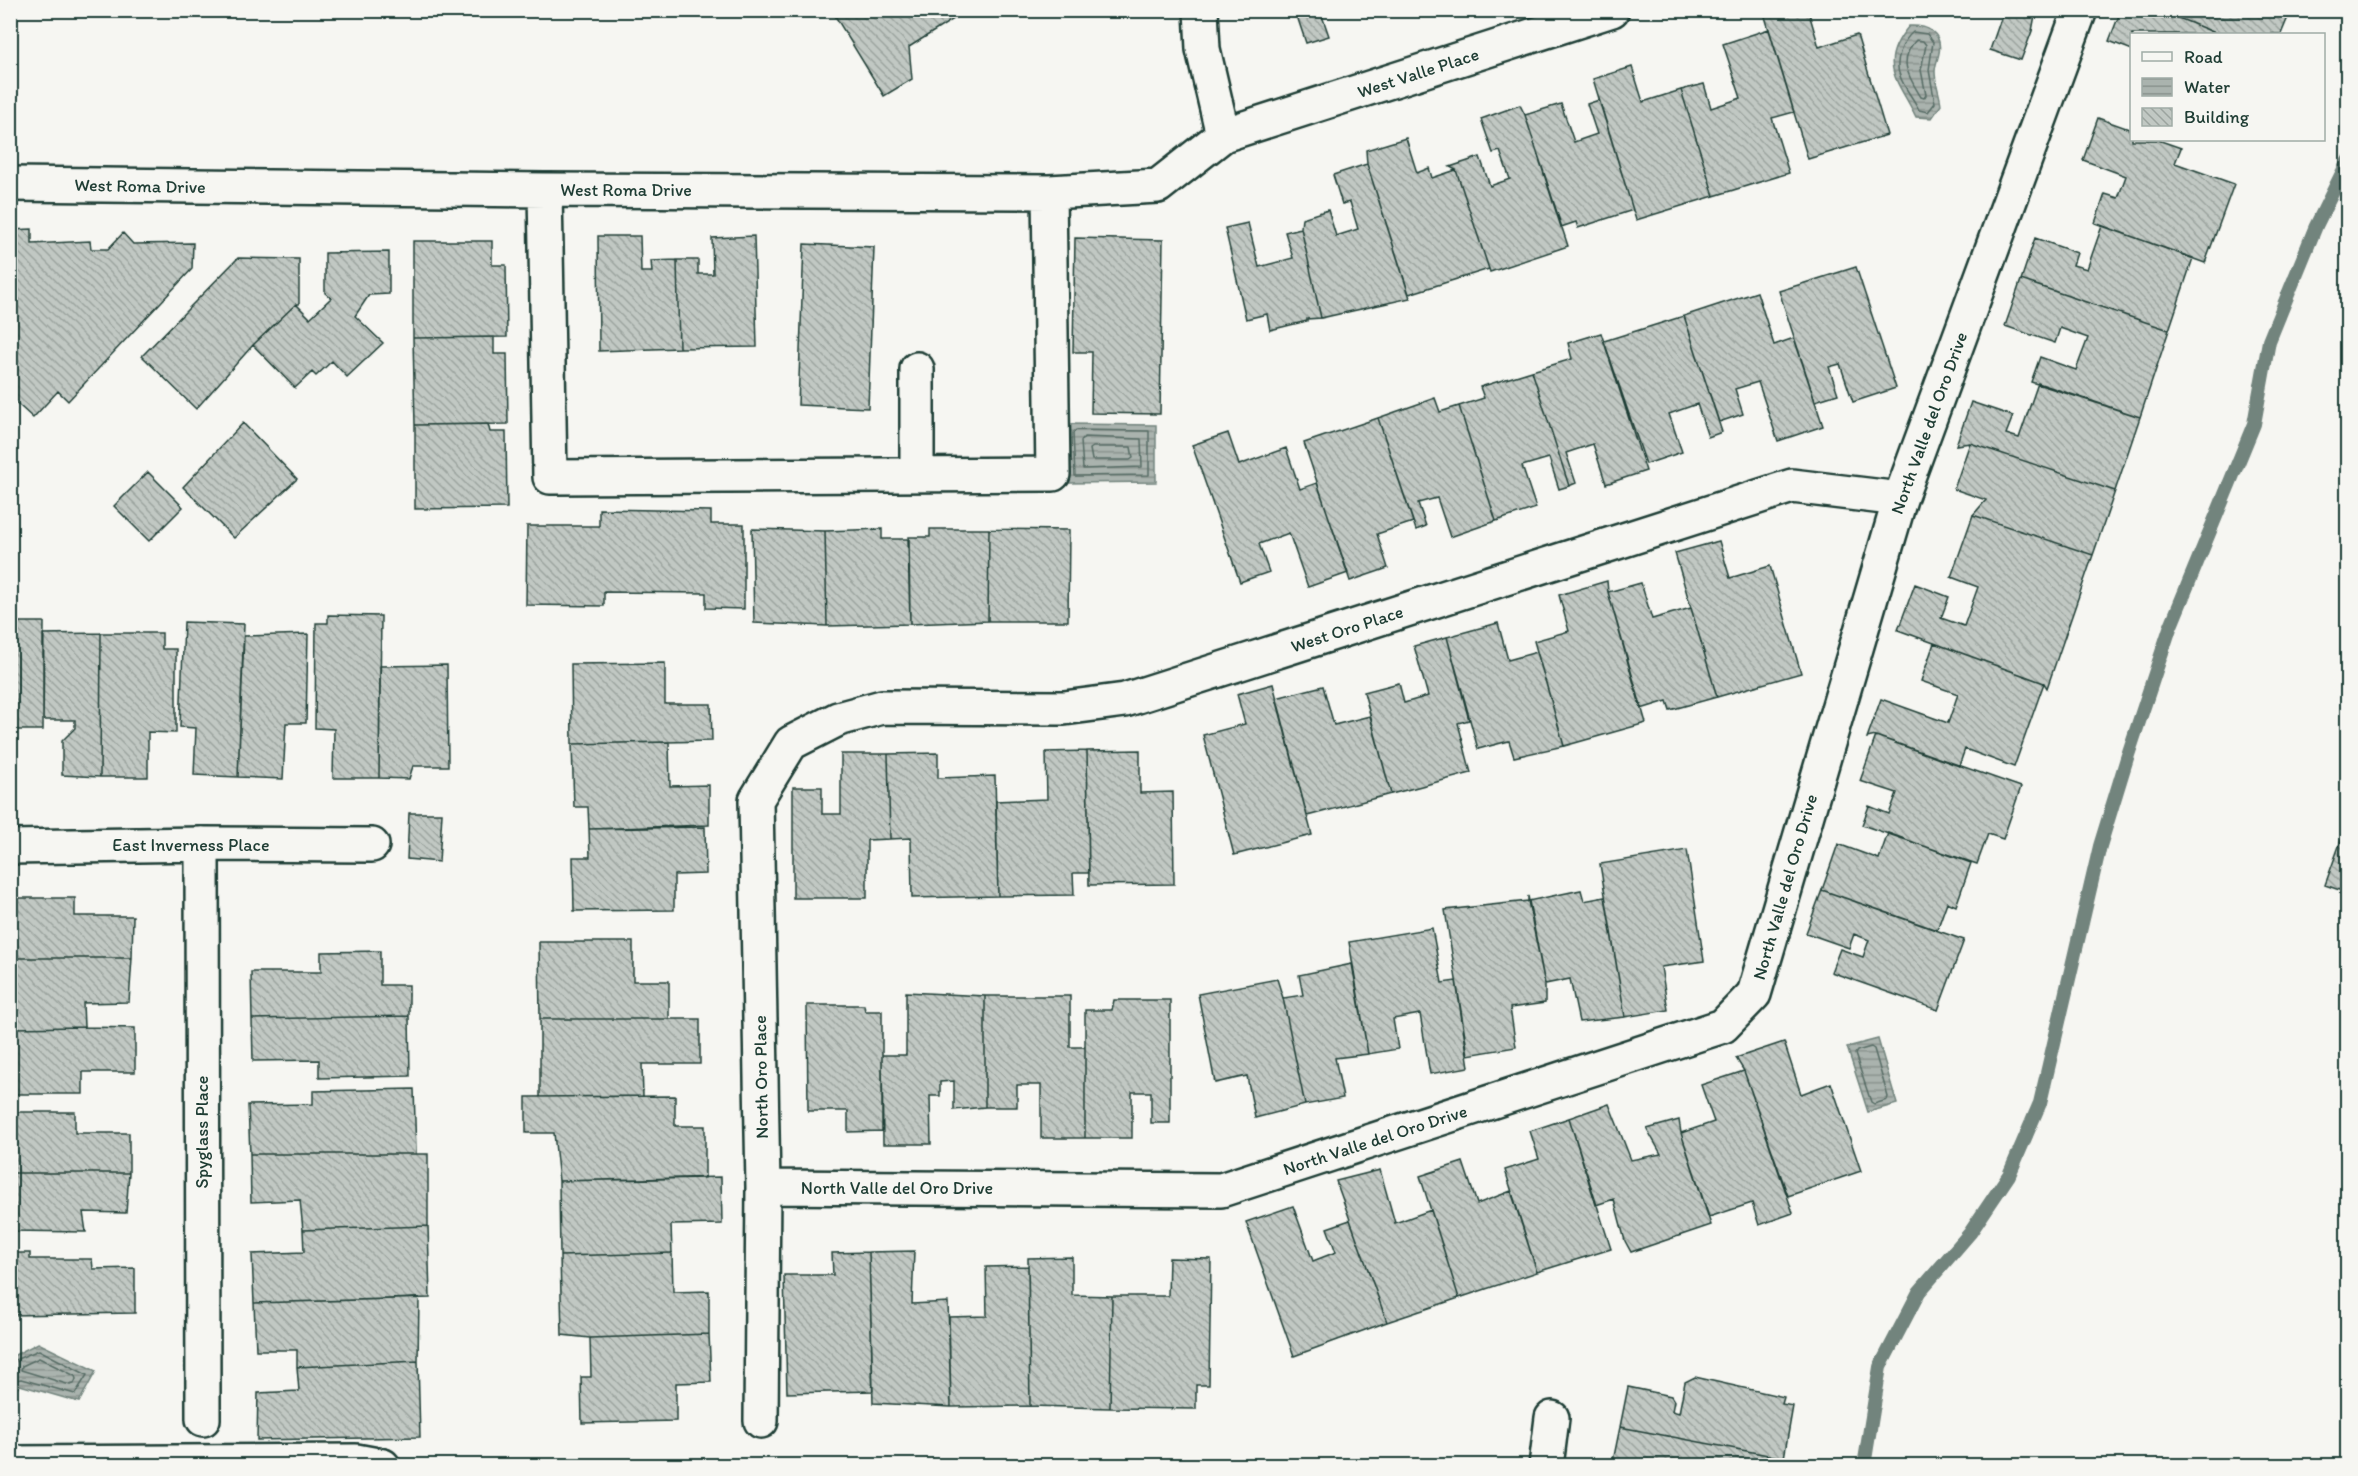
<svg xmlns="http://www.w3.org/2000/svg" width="2358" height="1476" font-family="Itim,sans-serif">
<defs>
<pattern id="water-rules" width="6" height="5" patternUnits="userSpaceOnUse" patternTransform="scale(1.5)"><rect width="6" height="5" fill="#aab3ae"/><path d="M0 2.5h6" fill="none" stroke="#8a938e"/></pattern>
<pattern id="building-back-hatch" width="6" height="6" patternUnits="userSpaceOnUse" patternTransform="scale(1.5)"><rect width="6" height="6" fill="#c1c8c3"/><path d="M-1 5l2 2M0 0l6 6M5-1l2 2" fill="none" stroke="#9ca49f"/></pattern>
</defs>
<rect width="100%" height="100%" fill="#f6f6f2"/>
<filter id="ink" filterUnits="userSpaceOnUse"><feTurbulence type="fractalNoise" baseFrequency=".0167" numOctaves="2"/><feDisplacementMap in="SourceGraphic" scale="12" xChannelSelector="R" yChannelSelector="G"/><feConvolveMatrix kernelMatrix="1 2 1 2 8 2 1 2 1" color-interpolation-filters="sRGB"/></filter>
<g filter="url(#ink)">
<!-- water -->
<path fill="url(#water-rules)" stroke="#72847d" stroke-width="1.5" d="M 1909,26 C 1926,25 1943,32 1939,53 C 1938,59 1935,65 1935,72 C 1935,83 1940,94 1941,105 L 1932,118 L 1916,117 C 1899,81 1876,65 1909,26 Z
M 1067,424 L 1156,425 L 1156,482 L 1068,483 Z
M 1878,1039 L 1897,1104 L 1868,1112 L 1847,1047 Z
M 38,1343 L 96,1371 L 79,1402 L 20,1385 L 11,1396 L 11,1357 Z"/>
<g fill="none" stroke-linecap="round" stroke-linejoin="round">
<!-- shore -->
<path stroke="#576c65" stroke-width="1.5" d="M 1913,32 L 1927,34 L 1933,42 L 1929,70 L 1935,103 L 1928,112 L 1919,110 C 1914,99 1904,88 1900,76 C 1894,62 1902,41 1913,32 Z
M 1916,40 L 1923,41 L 1926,45 L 1921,70 L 1926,95 L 1924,98 L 1921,97 C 1909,77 1897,61 1916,40 Z
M 1076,430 L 1149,431 L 1149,475 L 1075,476 L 1073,433 Z
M 1084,437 L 1141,439 L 1142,467 L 1083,469 L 1081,441 Z
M 1093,447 L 1131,447 L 1133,458 L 1130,460 L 1092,460 L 1090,449 Z
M 1871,1047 L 1874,1049 L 1888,1097 L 1887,1100 L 1874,1104 L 1871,1102 L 1855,1054 L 1857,1051 Z
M 39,1358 L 75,1376 L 76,1379 L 74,1384 L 70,1385 L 21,1370 L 22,1366 Z
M 10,1362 L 39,1350 L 87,1375 L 75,1394 L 21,1379 L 16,1380 L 10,1386"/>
<!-- stream -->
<path stroke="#72847d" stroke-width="14" d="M 1864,1466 L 1880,1367 L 1919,1292 L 1970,1233 L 2009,1175 L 2040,1103 L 2100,846 L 2127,758 L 2170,628 L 2254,424 L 2269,341 L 2316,226 L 2348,161"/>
</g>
<!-- building -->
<path fill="url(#building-back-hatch)" stroke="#1f3d34" stroke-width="1.5" d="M 843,10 L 968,10 L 909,47 L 912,79 L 884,96 L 835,16 Z
M 1295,10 L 1320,10 L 1329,36 L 1306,43 Z
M 1763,10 L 1808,10 L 1819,47 L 1857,35 L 1887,135 L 1808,159 Z
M 2004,10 L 2036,10 L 2032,31 L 2021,60 L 1990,50 Z
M 2121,10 L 2159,10 L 2218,34 L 2132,34 L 2132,50 L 2109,41 Z
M 2159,10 L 2291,10 L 2281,34 L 2218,34 Z
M 1769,29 L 1794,112 L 1772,118 L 1789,173 L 1714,196 L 1681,90 L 1704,84 L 1711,108 L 1741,98 L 1723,44 Z
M 1632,67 L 1643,102 L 1681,90 L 1714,196 L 1636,220 L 1593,79 Z
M 1599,100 L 1633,210 L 1578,228 L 1576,222 L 1561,227 L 1525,115 L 1561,104 L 1574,142 L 1597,134 L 1587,104 Z
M 1520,105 L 1525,115 L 1568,246 L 1490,272 L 1456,170 L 1450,167 L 1480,157 L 1490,186 L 1510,179 L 1500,151 L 1493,153 L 1481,119 Z
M 2098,118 L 2132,130 L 2132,140 L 2158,140 L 2181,148 L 2175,163 L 2234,184 L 2205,263 L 2095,223 L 2105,194 L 2118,198 L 2126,176 L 2083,160 Z
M 1406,138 L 1417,173 L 1429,168 L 1432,178 L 1456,170 L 1489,269 L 1409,294 L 1367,164 L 1366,150 Z
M 1367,164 L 1410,298 L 1321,318 L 1301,228 L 1302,218 L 1328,210 L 1336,236 L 1358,229 L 1350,202 L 1342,204 L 1333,175 Z
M 1248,223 L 1259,267 L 1293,258 L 1285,232 L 1301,228 L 1321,318 L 1307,319 L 1307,321 L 1270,330 L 1267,314 L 1246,319 L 1225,228 Z
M 2102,226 L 2193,258 L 2169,330 L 2021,280 L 2035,238 L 2077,253 L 2073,265 L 2087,269 Z
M 32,229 L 32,244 L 90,241 L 91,249 L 108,249 L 123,233 L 133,244 L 193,243 L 192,269 L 68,401 L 58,391 L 33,418 L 10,397 L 10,230 Z
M 598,236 L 640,236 L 641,272 L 652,272 L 651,261 L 677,260 L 679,348 L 599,351 Z
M 754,236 L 757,347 L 679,348 L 677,260 L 698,260 L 698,274 L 713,274 L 712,238 Z
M 1075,238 L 1163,240 L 1160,414 L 1091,413 L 1092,352 L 1073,352 Z
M 413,241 L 492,241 L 492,265 L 506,265 L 507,337 L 413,338 Z
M 804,244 L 874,247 L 868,408 L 798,405 Z
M 389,252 L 389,294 L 369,295 L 355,316 L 383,343 L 347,377 L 332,361 L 316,376 L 312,372 L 295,388 L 253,345 L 296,304 L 310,318 L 331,298 L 325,293 L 325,253 Z
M 238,258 L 299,259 L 299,304 L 296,304 L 253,345 L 196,409 L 142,356 Z
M 1856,267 L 1896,388 L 1853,402 L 1840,364 L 1829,367 L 1838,394 L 1815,401 L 1779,291 Z
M 2021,280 L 2169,330 L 2140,417 L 2031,382 L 2040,357 L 2076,370 L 2088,338 L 2060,328 L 2055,343 L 2005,326 Z
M 1757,292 L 1774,345 L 1794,338 L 1823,426 L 1778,441 L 1758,382 L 1735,389 L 1743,414 L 1719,422 L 1684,316 Z
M 1684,316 L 1722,432 L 1708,437 L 1697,404 L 1669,414 L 1682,452 L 1646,464 L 1604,341 Z
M 1601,333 L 1646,471 L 1606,484 L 1593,444 L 1566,453 L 1576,483 L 1569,486 L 1532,371 L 1572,359 L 1568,343 Z
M 494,337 L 494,354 L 507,354 L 508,424 L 415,425 L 413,338 Z
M 1532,371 L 1569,486 L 1559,489 L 1549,458 L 1522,466 L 1536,508 L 1496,521 L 1459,406 L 1484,398 L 1480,387 Z
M 2038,383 L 2140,417 L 2115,491 L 1970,443 L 1956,445 L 1971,402 L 2013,416 L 2006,434 L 2019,438 Z
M 1435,398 L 1440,412 L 1459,406 L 1496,521 L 1450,537 L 1437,498 L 1418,503 L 1426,526 L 1416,530 L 1378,418 Z
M 1378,418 L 1413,522 L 1377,534 L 1388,568 L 1350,581 L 1304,443 Z
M 243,423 L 297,479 L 234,538 L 183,487 Z
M 488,424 L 490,432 L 506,432 L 507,508 L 415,509 L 415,425 Z
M 1228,433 L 1239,465 L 1286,448 L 1300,489 L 1317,483 L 1348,573 L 1308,587 L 1289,533 L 1259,544 L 1269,572 L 1240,582 L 1192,445 Z
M 1970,443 L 2115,491 L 2093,555 L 1973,515 L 1986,500 L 1954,489 Z
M 148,472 L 183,507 L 149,541 L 114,506 Z
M 599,509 L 711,511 L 711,524 L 744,524 L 744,609 L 706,608 L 706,593 L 604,592 L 604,606 L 526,605 L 527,526 L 599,526 Z
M 1973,515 L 2093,555 L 2047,688 L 2044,683 L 1898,630 L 1915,584 L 1949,597 L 1941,618 L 1964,626 L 1978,587 L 1951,577 Z
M 752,529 L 825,531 L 827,626 L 754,623 Z
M 882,529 L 882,539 L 908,539 L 910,624 L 827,626 L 825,531 Z
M 930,529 L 989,529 L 988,621 L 910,624 L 909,537 L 930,537 Z
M 989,529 L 1069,530 L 1068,621 L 988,621 Z
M 1719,541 L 1730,578 L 1770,566 L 1801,673 L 1717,697 L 1675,553 Z
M 1607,581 L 1608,592 L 1646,723 L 1564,746 L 1534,641 L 1569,631 L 1559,595 Z
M 1641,583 L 1652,619 L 1691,608 L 1717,697 L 1670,710 L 1667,701 L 1641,709 L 1608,592 Z
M 328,615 L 381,616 L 379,778 L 333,778 L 334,729 L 315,728 L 316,623 L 328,623 Z
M 10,622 L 44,622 L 43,730 L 14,730 L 14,779 L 10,779 Z
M 184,622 L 244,624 L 238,777 L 194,775 L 196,728 L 180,727 Z
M 1498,623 L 1508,660 L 1537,652 L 1564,746 L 1514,757 L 1509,741 L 1478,749 L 1447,637 Z
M 101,633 L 162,633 L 162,649 L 176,649 L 176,733 L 148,732 L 148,777 L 100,777 Z
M 101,633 L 100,777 L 62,775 L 62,741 L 75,728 L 75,720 L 43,720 L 43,634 Z
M 308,634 L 306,723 L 286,723 L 283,779 L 238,777 L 244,636 Z
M 1447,637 L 1469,720 L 1458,723 L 1471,773 L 1391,794 L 1364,692 L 1399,683 L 1404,703 L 1428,696 L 1414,646 Z
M 1934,643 L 2044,683 L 2014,767 L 1965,749 L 1959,766 L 1876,736 L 1867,738 L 1881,699 L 1948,723 L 1958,694 L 1921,681 Z
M 665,663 L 665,704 L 711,704 L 712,741 L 572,744 L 571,664 Z
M 447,665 L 448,766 L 413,766 L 409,779 L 379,778 L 380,666 Z
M 1273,684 L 1312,835 L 1234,855 L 1203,735 L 1245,724 L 1237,694 Z
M 1323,686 L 1334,725 L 1370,716 L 1391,794 L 1307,816 L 1276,698 Z
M 1876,736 L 2021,787 L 2003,839 L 1988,834 L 1977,864 L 1862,825 L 1869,806 L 1889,814 L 1897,793 L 1860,781 Z
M 669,742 L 670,786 L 709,785 L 709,825 L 589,829 L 588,807 L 574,807 L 572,744 Z
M 1140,750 L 1140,793 L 1173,792 L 1174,884 L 1089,885 L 1087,751 Z
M 1087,751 L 1089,873 L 1073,873 L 1074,895 L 998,896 L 996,801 L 1047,799 L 1046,752 Z
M 938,753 L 938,778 L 995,776 L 998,896 L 912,898 L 911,838 L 890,839 L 888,754 Z
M 841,754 L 888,754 L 890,839 L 867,840 L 867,898 L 793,898 L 793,787 L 822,787 L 822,814 L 841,814 Z
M 409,813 L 442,813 L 439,862 L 407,859 Z
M 2348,821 L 2348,893 L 2325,885 Z
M 705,827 L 706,874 L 674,875 L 674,910 L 574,911 L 573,857 L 590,857 L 589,829 Z
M 1888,833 L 1971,863 L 1956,906 L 1947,902 L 1937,930 L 1822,890 L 1838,844 L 1879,859 Z
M 1687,850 L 1704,961 L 1661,967 L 1668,1010 L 1625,1017 L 1600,864 Z
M 1581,890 L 1584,901 L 1605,897 L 1625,1017 L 1579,1022 L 1570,979 L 1545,984 L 1528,901 Z
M 1822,890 L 1964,940 L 1938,1010 L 1831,972 L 1840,949 L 1863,957 L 1869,940 L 1854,934 L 1849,948 L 1806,933 Z
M 1528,896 L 1545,984 L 1545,1003 L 1510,1008 L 1516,1047 L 1468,1055 L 1445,910 L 1528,901 Z
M 10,898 L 75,898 L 75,916 L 133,916 L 132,958 L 10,958 Z
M 1432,928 L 1442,983 L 1456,981 L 1469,1067 L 1430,1074 L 1420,1014 L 1393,1019 L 1398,1049 L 1368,1054 L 1349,942 Z
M 539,942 L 633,942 L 633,981 L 669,981 L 669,1019 L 540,1019 Z
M 380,951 L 380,985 L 409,985 L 409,1016 L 252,1019 L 251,972 L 321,972 L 321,952 Z
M 10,958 L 132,958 L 129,1002 L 83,1003 L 84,1027 L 10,1028 Z
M 1352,964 L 1368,1054 L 1335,1058 L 1343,1098 L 1305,1105 L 1283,998 L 1303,995 L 1299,975 Z
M 1277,979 L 1283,998 L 1305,1105 L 1255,1118 L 1247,1076 L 1215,1083 L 1198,994 Z
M 906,992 L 985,996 L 985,1107 L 954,1110 L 954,1081 L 940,1082 L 940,1096 L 930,1096 L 931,1144 L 883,1144 L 882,1055 L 906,1055 Z
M 985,996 L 1070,996 L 1070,1047 L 1085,1047 L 1085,1138 L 1041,1138 L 1041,1085 L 1017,1085 L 1017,1107 L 985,1107 Z
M 1114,1000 L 1170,1000 L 1170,1123 L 1151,1123 L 1151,1092 L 1132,1092 L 1132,1138 L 1085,1138 L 1085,1010 L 1112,1010 Z
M 807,1005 L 864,1005 L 865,1011 L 882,1011 L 882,1131 L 848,1132 L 848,1111 L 808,1111 Z
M 409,1016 L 410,1076 L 319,1078 L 319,1060 L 253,1061 L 252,1019 Z
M 540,1019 L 700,1019 L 700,1064 L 642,1064 L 643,1096 L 540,1097 Z
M 84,1027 L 135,1028 L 135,1072 L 83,1072 L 83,1094 L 10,1094 L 10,1028 Z
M 1784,1042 L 1801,1094 L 1831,1083 L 1861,1171 L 1788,1196 L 1744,1071 L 1736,1058 Z
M 1744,1071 L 1793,1213 L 1759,1225 L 1752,1203 L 1709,1217 L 1681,1133 L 1714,1122 L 1701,1085 Z
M 414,1089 L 416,1154 L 250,1154 L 248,1105 L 313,1104 L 313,1091 Z
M 675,1096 L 675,1126 L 705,1126 L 705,1178 L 559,1181 L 554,1133 L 526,1133 L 526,1097 Z
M 1609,1104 L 1631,1160 L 1661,1154 L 1647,1129 L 1679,1120 L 1681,1133 L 1711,1225 L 1631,1252 L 1625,1241 L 1614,1199 L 1596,1205 L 1569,1118 Z
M 10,1112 L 75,1112 L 75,1133 L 129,1133 L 129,1173 L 10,1173 Z
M 1569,1118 L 1611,1249 L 1537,1272 L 1505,1170 L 1539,1159 L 1530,1131 Z
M 250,1154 L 428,1154 L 428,1226 L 303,1230 L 300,1200 L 251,1202 Z
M 1463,1162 L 1477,1204 L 1511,1191 L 1537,1272 L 1459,1298 L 1420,1176 Z
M 1380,1170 L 1395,1223 L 1431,1210 L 1459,1298 L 1387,1322 L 1336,1181 Z
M 10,1173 L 129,1173 L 126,1213 L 83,1212 L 86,1232 L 10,1231 Z
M 721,1177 L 722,1224 L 671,1225 L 672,1253 L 560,1256 L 559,1181 Z
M 1293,1206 L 1313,1261 L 1336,1252 L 1327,1228 L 1350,1220 L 1387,1322 L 1294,1356 L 1246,1222 Z
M 428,1226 L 430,1298 L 254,1303 L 252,1254 L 304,1252 L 303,1230 Z
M 914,1251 L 912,1304 L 948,1302 L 951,1407 L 873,1403 L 869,1252 Z
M 869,1252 L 873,1391 L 787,1393 L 784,1275 L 833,1275 L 832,1253 Z
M 10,1253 L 30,1253 L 30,1259 L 92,1259 L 93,1269 L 135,1268 L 135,1313 L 10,1315 Z
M 672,1253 L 673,1292 L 709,1291 L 709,1334 L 590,1338 L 562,1335 L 560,1256 Z
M 1072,1257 L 1072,1295 L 1112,1296 L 1110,1408 L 1030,1406 L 1028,1258 Z
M 1169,1258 L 1211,1259 L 1209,1385 L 1196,1385 L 1196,1409 L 1110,1408 L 1112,1296 L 1168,1296 Z
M 1028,1266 L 1030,1406 L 951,1407 L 949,1317 L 987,1316 L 986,1267 Z
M 419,1298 L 418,1361 L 297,1367 L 297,1350 L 256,1350 L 254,1303 Z
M 709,1334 L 711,1382 L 676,1383 L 676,1421 L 582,1423 L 581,1377 L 591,1377 L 590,1338 Z
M 418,1361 L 420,1437 L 257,1440 L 258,1393 L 299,1391 L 297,1367 Z
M 1695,1377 L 1784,1397 L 1782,1404 L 1793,1406 L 1784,1458 L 1620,1427 L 1628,1387 L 1671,1396 L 1674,1401 L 1672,1411 L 1679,1413 L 1685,1382 Z
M 1620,1427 L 1784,1458 L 1783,1466 L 1612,1466 Z"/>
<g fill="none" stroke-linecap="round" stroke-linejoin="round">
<defs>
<path id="minor" d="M 1201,10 L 1203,49 L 1223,135
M 10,184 L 545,190 L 1049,192 L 1158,186 L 1223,135 L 1612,10
M 545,190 L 550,477 L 1053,474 L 1049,192
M 917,369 L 917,474
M 202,844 L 203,1419
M 10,847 L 202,844 L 372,845
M 763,1187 L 1221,1190 L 1723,1026 L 1754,994 L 1900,499 L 2080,10
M 761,1421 L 763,1187 L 756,800 L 791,743 L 838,719 L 882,707 L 1064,708 L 1125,700 L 1792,486 L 1900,499
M 10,1463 L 356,1461 L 383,1466
M 1546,1466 L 1552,1418"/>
</defs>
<!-- minor casing -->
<use href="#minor" stroke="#1f3d34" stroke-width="38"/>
<!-- minor -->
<use href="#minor" stroke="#f6f6f2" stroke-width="33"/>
</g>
</g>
<g text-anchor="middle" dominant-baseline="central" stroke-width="6" stroke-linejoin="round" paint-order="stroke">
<!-- street labels -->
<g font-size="18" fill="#1f3d34" stroke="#f6f6f2">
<text transform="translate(1418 73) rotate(-18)">West Valle Place</text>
<text transform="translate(140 186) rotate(1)">West Roma Drive</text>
<text x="626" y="190">West Roma Drive</text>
<text transform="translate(1929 423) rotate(-70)">North Valle del Oro Drive</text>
<text transform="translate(1347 629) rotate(-18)">West Oro Place</text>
<text x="191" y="845">East Inverness Place</text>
<text transform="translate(1785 887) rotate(-74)">North Valle del Oro Drive</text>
<text transform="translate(761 1077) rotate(-91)">North Oro Place</text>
<text transform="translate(202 1132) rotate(-90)">Spyglass Place</text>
<text transform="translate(1375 1140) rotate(-18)">North Valle del Oro Drive</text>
<text x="897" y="1188">North Valle del Oro Drive</text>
</g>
</g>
<!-- margin -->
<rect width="2358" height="1476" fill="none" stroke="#f6f6f2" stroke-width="36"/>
<rect x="18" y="18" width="2322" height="1440" fill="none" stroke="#1f3d34" stroke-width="2" filter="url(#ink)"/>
<!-- legend -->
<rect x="2130" y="33" width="195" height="108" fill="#f6f6f2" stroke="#a0aca6" stroke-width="1.5"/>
<rect x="2142" y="52" width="30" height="9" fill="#f6f6f2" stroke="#a0aca6" stroke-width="1.5"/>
<text x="2184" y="63" font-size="18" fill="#1f3d34">Road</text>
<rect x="2142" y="78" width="30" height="18" fill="url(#water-rules)" stroke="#a0aca6" stroke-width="1.5"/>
<text x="2184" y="93" font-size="18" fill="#1f3d34">Water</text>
<rect x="2142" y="108" width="30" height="18" fill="url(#building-back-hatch)" stroke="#a0aca6" stroke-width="1.5"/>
<text x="2184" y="123" font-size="18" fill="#1f3d34">Building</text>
</svg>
